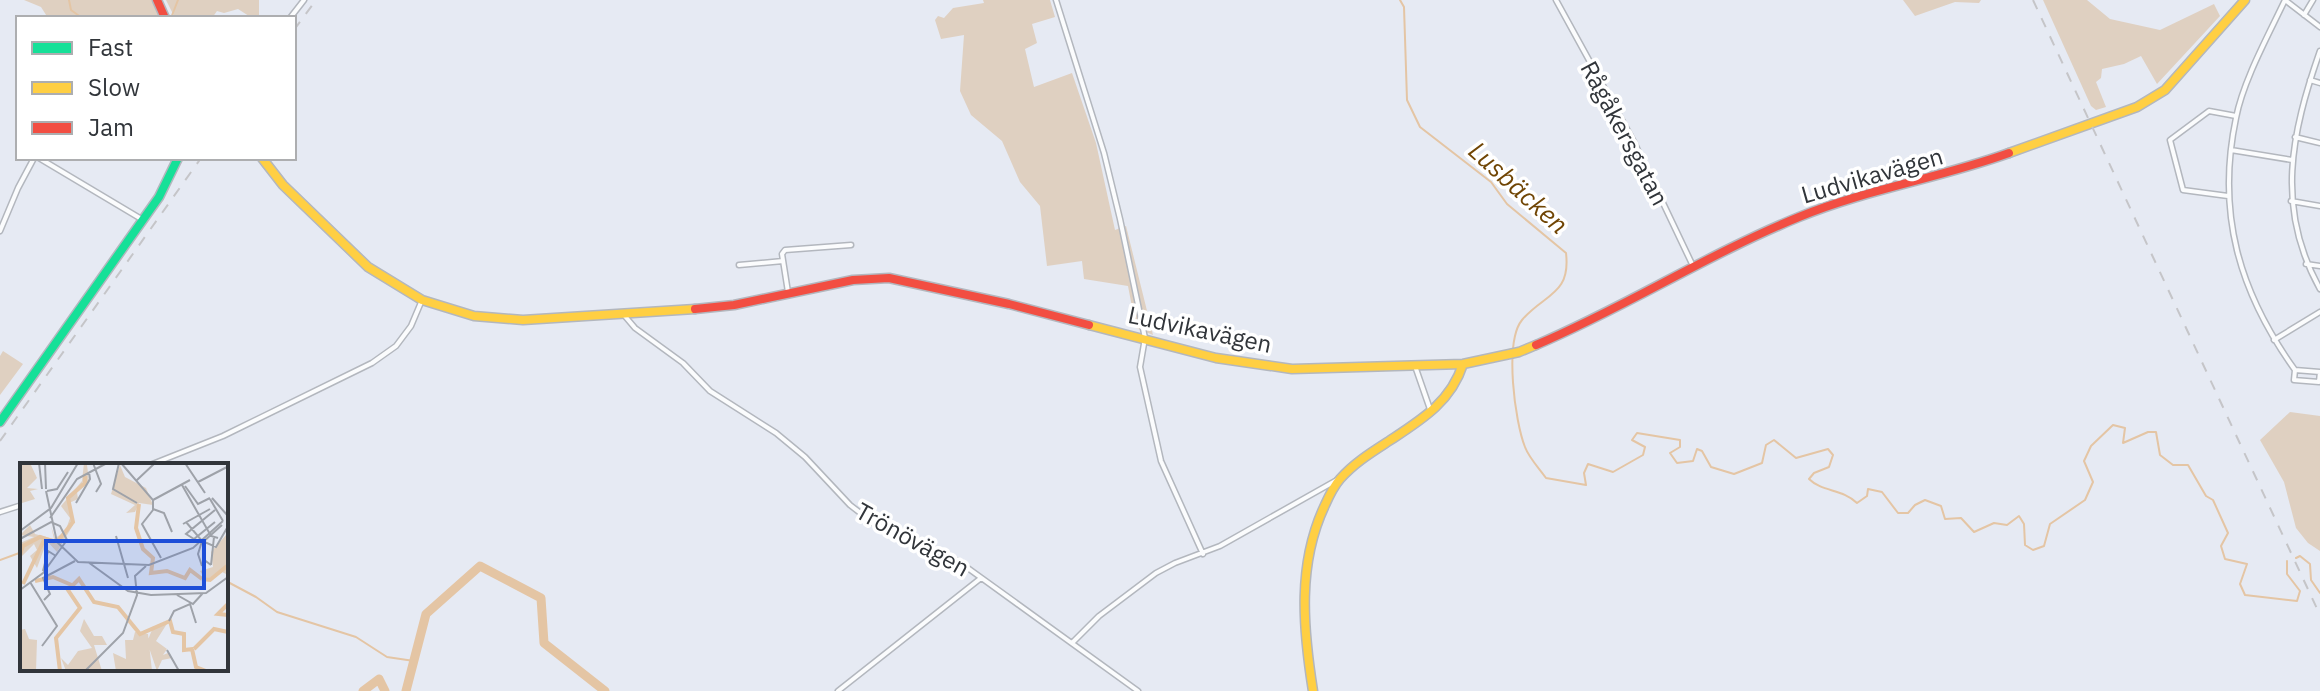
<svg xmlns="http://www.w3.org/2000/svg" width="2320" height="691" font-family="'IBM Plex Sans',sans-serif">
<rect width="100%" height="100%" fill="#e6eaf3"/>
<!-- green -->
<path fill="#dfd0c1" d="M 24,0 L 153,0 L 162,18 L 48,18 L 41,7 Z
M 166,0 L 259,0 L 259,18 L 252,18 L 238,9 L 224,13 L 217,11 L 212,18 L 175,18 Z
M 983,0 L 1050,0 L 1055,17 L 1032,24 L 1037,43 L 1025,49 L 1034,87 L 1072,73 L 1096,143 L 1115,230 L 1126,226 L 1153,335 L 1136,328 L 1128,286 L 1084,279 L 1082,261 L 1047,266 L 1040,206 L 1020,182 L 1002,141 L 971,115 L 960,91 L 964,35 L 941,39 L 935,20 L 938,16 L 944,18 L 953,8 L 984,3 Z
M 1903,0 L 1981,0 L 1979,3 L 1955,2 L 1915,16 Z
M 2043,0 L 2087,0 L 2110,19 L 2160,30 L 2214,4 L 2220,16 L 2157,84 L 2141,56 L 2124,64 L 2102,69 L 2101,78 L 2096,82 L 2106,107 L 2096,110 L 2091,106 Z
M 3,351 L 23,364 L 0,395 L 0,356 Z
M 2290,412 L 2320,416 L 2320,551 L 2308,543 L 2296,528 L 2284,482 L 2260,440 Z"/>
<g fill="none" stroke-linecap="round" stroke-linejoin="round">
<!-- stream -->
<path stroke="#e4c5a4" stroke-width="2" d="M 69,0 L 71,10 L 82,18
M 1400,0 L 1404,7 L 1407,100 L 1420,127 L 1491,182 L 1507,204 L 1566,253 C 1571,295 1544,294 1522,320 C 1504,342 1515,422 1525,447 C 1529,458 1539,468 1546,478 L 1586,485 L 1584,473 L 1588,464 L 1613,472 L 1643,455 L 1645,447 L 1632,440 L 1637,433 L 1680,440 L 1680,447 L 1670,453 L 1677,463 L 1693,461 L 1697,449 L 1702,451 L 1711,467 L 1734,474 L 1762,463 L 1766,445 L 1774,440 L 1796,458 L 1828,449 L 1833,455 L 1829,467 L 1814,473 L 1809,479 C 1822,492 1843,489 1857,503 L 1867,496 L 1868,489 L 1882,492 L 1898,513 L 1908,513 L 1915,505 L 1925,500 L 1941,506 L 1945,519 L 1961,518 L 1974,532 L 1994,523 L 2007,525 L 2019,516 L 2024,524 L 2025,545 L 2033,550 L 2044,546 L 2050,524 L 2085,500 L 2093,482 L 2084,461 L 2091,446 L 2113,425 L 2125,428 L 2123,443 L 2148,432 L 2156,432 L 2160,455 L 2173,465 L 2188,465 L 2206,496 L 2213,500 L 2228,533 L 2221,546 L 2225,559 L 2247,564 L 2240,584 L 2245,595 L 2297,601 L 2300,591 L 2287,574 L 2287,561
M 171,18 L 178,0
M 2296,558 L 2300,556 L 2310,564 L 2311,580 L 2320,593
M 0,560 L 22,552
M 226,581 L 256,597 L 277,612 L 356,637 L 387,657 L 414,661"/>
<!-- river -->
<path stroke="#e4c5a4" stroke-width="9" d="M 363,691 L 379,679 L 385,691
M 406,691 L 426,614 L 480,566 L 541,598 L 544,643 L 605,691"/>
<defs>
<path id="street" d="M 1056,0 L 1104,153 L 1120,219 L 1145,338 L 1140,367 L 1161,461 L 1203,554
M 1556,0 L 1634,142 L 1693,266
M 2304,15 L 2313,0
M 290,18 L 304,0
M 2320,51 C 2291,134 2275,208 2320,289
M 2310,80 L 2320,83
M 2295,137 L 2320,143
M 2231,150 L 2292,160
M 39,158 L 143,220
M 2228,196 L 2183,190 L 2170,140 L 2209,111 L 2236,116
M 2291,201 L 2320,206
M 0,231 L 18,188 L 34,158
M 2306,264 L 2320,266
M 739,265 L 783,261
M 788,292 L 782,254 L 785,250 L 851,245
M 624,315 L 635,328 L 683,363 L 710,391 L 776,433 L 805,457 L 850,505 L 876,525 L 958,561 L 1138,691
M 2274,340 L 2320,312
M 1415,366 L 1431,412
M 2295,370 L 2294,380 L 2319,382 L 2320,372 L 2295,370 C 2239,292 2216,213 2236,118 C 2243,81 2269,34 2285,0 L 2320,27
M 150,465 L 223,436 L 372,363 L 396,346 L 411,326 L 422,300
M 0,512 L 22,505
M 1072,643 L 1099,616 L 1156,573 L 1175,563 L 1220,546 L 1337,480
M 838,691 L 981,578"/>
<path id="fast" d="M 0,422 L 159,197 L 178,158"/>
<path id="slow" d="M 2009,153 L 2137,107 L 2165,90 L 2245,0
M 262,158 L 283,185 L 368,267 L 422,300 L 474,316 L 523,320 L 695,309
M 1089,325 L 1216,358 L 1292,369 L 1463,364 L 1519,352 L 1536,345
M 1313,691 C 1303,628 1297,564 1325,505 C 1329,496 1334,486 1340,479 C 1354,463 1372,452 1389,441 C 1421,420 1451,402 1463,364"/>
<path id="jam" d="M 157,0 L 165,18
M 695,309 L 734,305 L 853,280 L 889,278 L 1009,304 L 1089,325
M 1536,345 C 1626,307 1708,254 1799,217 C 1867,189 1940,178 2009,153"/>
</defs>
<!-- street casing -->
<use href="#street" stroke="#b3b7be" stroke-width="7"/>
<!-- fast casing -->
<use href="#fast" stroke="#b3b7be" stroke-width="11"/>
<!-- slow casing -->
<use href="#slow" stroke="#b3b7be" stroke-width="11"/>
<!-- jam casing -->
<use href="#jam" stroke="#b3b7be" stroke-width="11"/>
<!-- street -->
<use href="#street" stroke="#fbfcfd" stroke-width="4"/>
<!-- fast -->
<use href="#fast" stroke="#16e098" stroke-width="8"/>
<!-- slow -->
<use href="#slow" stroke="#ffcf43" stroke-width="8"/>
<!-- jam -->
<use href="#jam" stroke="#f24e42" stroke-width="8"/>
<!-- rail -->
<path stroke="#c5c5c8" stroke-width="2" stroke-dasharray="10 10" stroke-linecap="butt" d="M 2033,0 L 2320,615
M 294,30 L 316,0
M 0,441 L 201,158"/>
</g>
<g text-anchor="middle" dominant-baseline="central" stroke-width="7" stroke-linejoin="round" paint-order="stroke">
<!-- street labels -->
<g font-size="24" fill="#31353a" stroke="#fff">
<text transform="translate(1625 133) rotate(62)">Rågåkersgatan</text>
<text transform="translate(1872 175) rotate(-16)">Ludvikavägen</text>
<text transform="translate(1200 329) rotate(12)">Ludvikavägen</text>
<text transform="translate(913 539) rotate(29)">Trönövägen</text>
</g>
<!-- water labels -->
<g font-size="26" font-style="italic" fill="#704504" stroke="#fff">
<text transform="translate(1519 187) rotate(42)">Lusbäcken</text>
</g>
</g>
<!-- overview -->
<g transform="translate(20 463)">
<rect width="208" height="208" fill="#e6eaf3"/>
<path d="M 0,0 L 10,0 L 17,15 L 7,25 L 18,26 L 10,28 L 15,36 L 2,40 L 0,52 ZM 64,0 L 73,0 L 67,2 L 69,18 L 57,29 L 58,36 L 49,40 L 53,62 L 37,89 L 27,78 L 17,105 L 10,93 L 17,87 L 14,81 L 0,95 L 0,80 L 14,74 L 0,72 L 10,62 L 15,71 L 34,76 L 31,63 L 35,75 L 45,69 L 50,55 L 41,43 L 62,18 ZM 100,2 L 105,14 L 126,25 L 133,42 L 119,40 L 115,49 L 106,50 L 115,42 L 91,31 ZM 206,72 L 208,112 L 202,109 L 186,117 L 180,108 L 193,104 L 191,89 ZM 64,156 L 74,173 L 82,173 L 87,182 L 74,182 L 82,208 L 46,208 L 41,195 L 48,202 L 58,188 L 72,185 L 60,168 ZM 148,159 L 136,178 L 147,186 L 143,192 L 148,190 L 152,195 L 142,197 L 137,208 L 127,179 L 132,167 ZM 5,166 L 9,176 L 17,177 L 16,208 L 0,208 L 0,167 ZM 115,169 L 128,171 L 132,208 L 96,208 L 93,190 L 106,196 L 105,177 L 113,177 Z" fill="#dfd0c1"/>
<path fill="none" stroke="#e4c5a4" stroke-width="4" d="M 119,41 L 116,65 L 123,86 L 133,95 L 131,110 L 147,108 L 165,115 L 170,107 L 182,116M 38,78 L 53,59 L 48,35 L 65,20 L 65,13M 0,92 L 3,83 L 20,74 L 35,79M 182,116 L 190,117 L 207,103M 15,118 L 33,114 L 54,123M 3,121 L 25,75M 208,141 L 198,151 L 208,152M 172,186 L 176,204 L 186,208M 174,186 L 194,166 L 208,169M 40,208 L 36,175 L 60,145 L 48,127 L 59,116 L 74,139 L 98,144 L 120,171 L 150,158 L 153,169 L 164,171 L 164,187 L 173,186"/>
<path fill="none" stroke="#9ea2a9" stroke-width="2" d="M 19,0 L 22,26M 25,0 L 26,26M 73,0 L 81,21 L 76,29M 99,0 L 93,26 L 117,40M 101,0 L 133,37 L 133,47 L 122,61 L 141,95M 165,0 L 185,30M 117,17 L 135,0M 178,19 L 207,4M 162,22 L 191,73 L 198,75M 165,23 L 178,41 L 190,35M 26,28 L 37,79 L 58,99 L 129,102 L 173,85 L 203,58M 27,28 L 37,26 L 48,9M 192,35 L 208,53M 190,36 L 203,58M 133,37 L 170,17M 56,40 L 70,16 L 69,9M 133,46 L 144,50 L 152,69M 195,47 L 166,71 L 174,76 L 195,59M 30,55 L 57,16 L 87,0M 166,59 L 182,78 L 196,84 L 207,65M 163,61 L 190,46M 0,68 L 31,45 L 58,0M 96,73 L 108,115M 0,76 L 31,59 L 40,63 L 47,77 L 23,110 L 0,127M 182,78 L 178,91 L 182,103M 183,79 L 202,62M 185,80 L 183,96 L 191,102M 68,99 L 108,128 L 131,132 L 186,130 L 208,114M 191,102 L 194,74M 23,108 L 28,88 L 36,93M 10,119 L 37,163 L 22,183M 157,132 L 173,141 L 183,130M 24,137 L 30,131 L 23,115 L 55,98M 149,158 L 154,148 L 170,141 L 176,160M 147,187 L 159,208M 65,208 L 103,170 L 117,132 L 115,113 L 126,103"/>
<path fill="#1d4ed8" fill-opacity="0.15" stroke="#1d4ed8" stroke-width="4" d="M 26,78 L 184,78 L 184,125 L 26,125 Z"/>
<rect width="208" height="208" fill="none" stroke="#31353a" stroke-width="4"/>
</g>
<!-- legend -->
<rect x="16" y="16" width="280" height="144" fill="#ffffff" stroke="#adaeb0" stroke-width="2"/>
<rect x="32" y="42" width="40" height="12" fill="#16e098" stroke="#adaeb0" stroke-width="2"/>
<text x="88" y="56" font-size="24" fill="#31353a">Fast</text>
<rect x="32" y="82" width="40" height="12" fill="#ffcf43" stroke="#adaeb0" stroke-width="2"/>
<text x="88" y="96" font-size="24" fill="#31353a">Slow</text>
<rect x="32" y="122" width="40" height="12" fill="#f24e42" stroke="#adaeb0" stroke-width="2"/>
<text x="88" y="136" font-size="24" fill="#31353a">Jam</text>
</svg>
